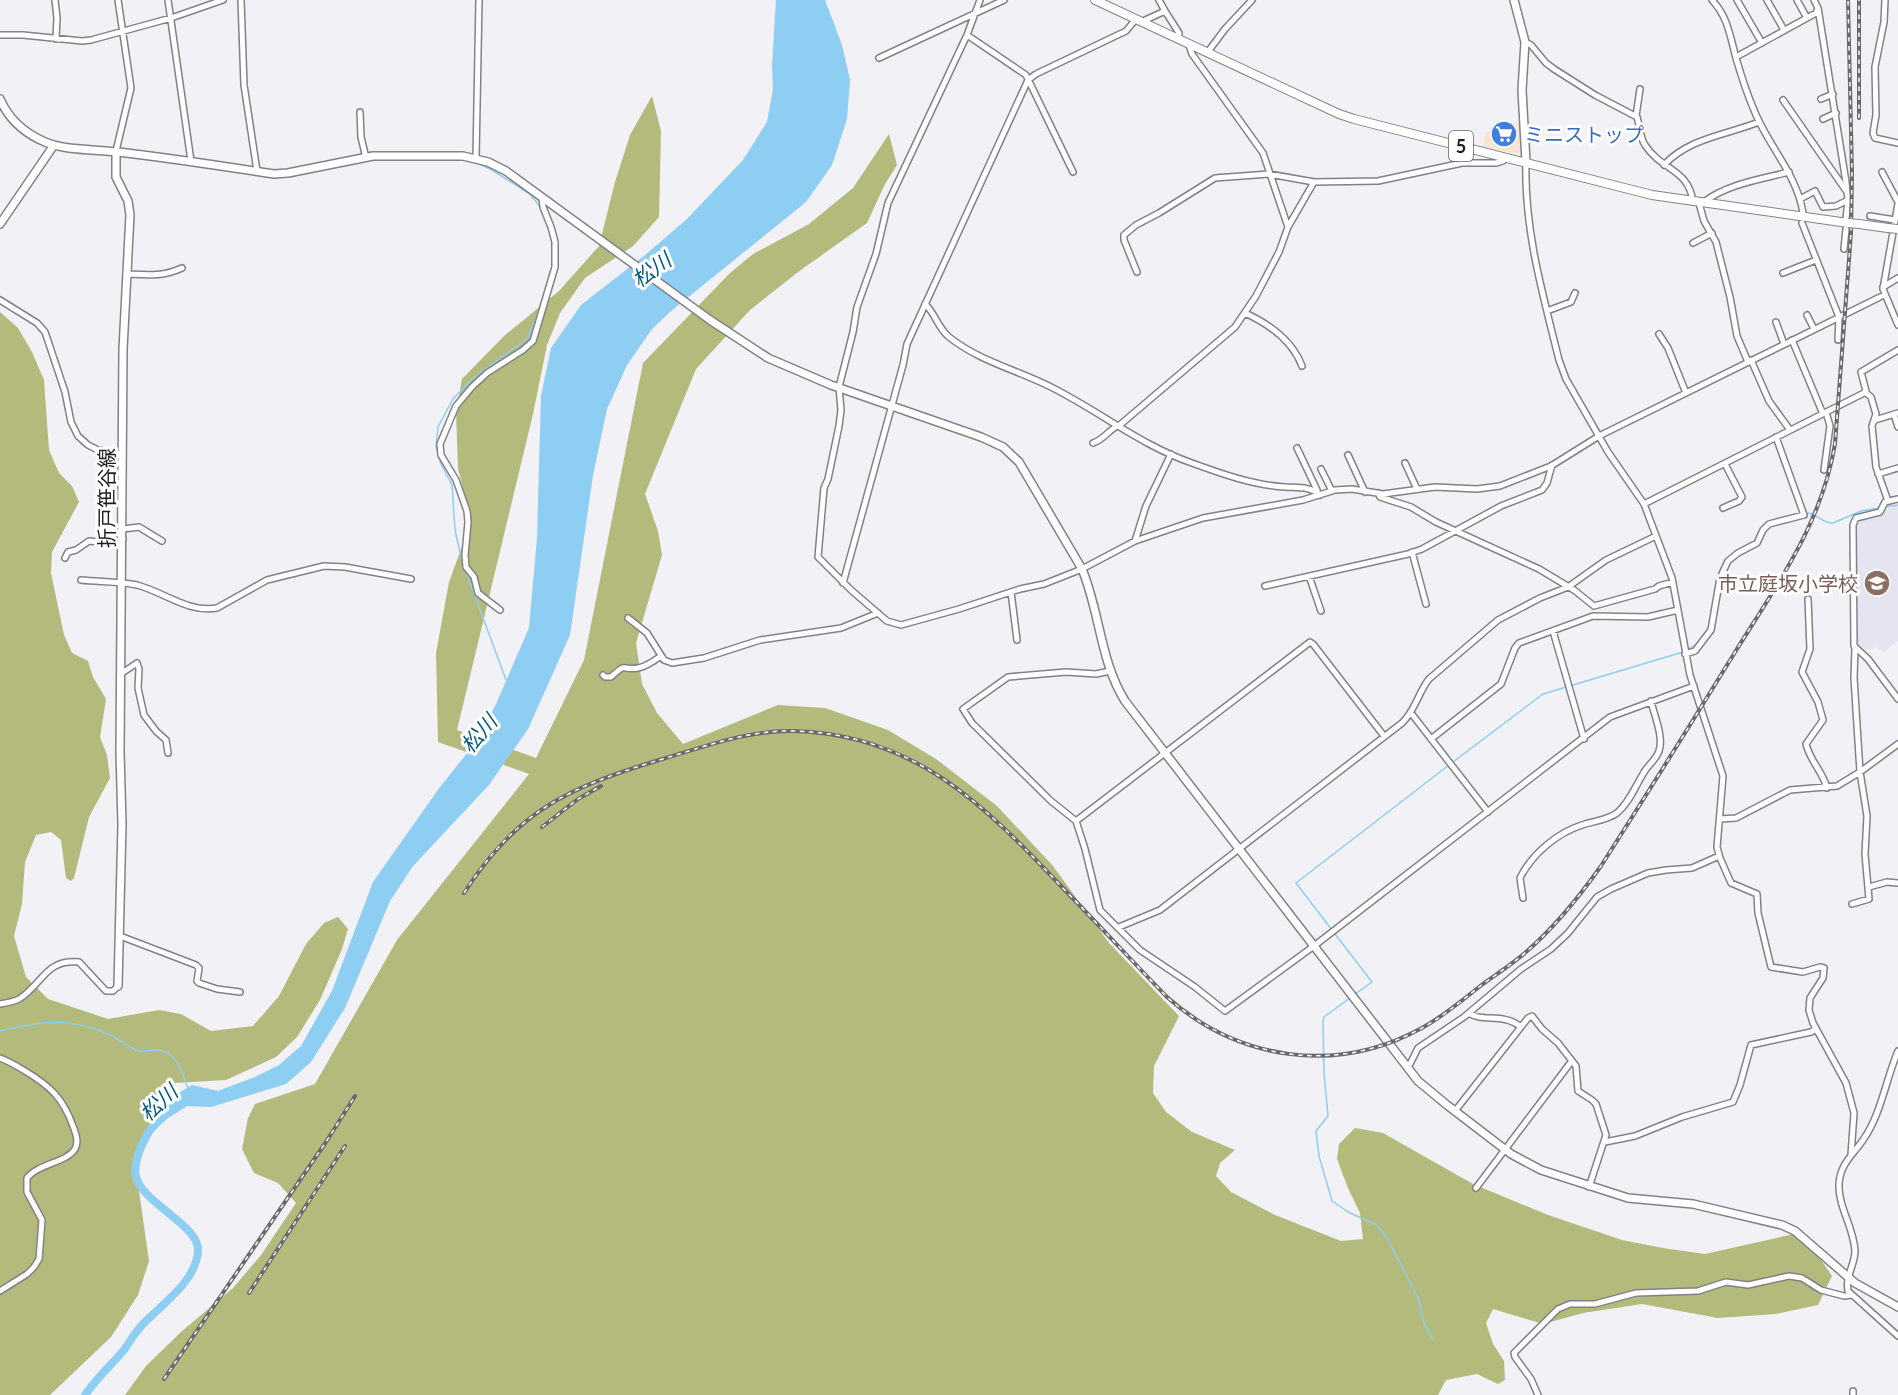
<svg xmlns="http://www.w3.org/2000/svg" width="1898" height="1395" font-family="Lato,'Noto Sans JP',sans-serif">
<rect width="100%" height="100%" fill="#f2f1f6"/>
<!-- commercial -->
<path fill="#f8e3d5" d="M 1521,122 L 1523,152 L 1518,154 L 1483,147 L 1486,132 Z"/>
<!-- built -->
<path fill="#e6e4f0" d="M 1898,505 L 1898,641 L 1884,652 L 1877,647 L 1865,650 L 1858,642 L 1855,526 L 1859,521 L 1882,515 L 1886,509 Z"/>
<!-- forest -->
<path fill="#b4ba7c" d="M 652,96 L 661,131 L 659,217 L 633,246 L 585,278 L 560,313 L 547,345 L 533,414 L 457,730 L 536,758 L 584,660 L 643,363 L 730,273 L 753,254 L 809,224 L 853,188 L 889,134 L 897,165 L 885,184 L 867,223 L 798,272 L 750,310 L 696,369 L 645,494 L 658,531 L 662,555 L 636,643 L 642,684 L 657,713 L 683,744 L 778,705 L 825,708 L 888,730 L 936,759 L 997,806 L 1053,866 L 1109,943 L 1179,1016 L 1154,1066 L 1153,1093 L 1166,1112 L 1192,1132 L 1235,1150 L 1220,1163 L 1216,1176 L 1231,1192 L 1275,1215 L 1341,1241 L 1363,1239 L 1360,1213 L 1348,1188 L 1337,1159 L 1339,1144 L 1355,1128 L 1383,1133 L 1473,1184 L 1548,1215 L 1622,1240 L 1663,1248 L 1705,1254 L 1794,1234 L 1811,1245 L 1832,1276 L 1818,1305 L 1776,1314 L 1718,1318 L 1642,1304 L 1583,1313 L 1543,1324 L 1493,1309 L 1486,1323 L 1493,1344 L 1504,1361 L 1505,1380 L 1498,1384 L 1477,1374 L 1446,1380 L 1438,1395 L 125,1395 L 146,1366 L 181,1332 L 233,1288 L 261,1255 L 296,1203 L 278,1183 L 254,1173 L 242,1149 L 248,1118 L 255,1104 L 315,1084 L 397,940 L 529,774 L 438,742 L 436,653 L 449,582 L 471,522 L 458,468 L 456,412 L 462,379 L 504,336 L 559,291 L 599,246 L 615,182 L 630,135 Z
M 0,312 L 18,328 L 32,352 L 44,380 L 49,450 L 59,473 L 72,486 L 79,502 L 52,552 L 51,573 L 64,635 L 72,653 L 88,661 L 93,677 L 106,699 L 100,737 L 107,755 L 110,778 L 89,817 L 74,878 L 71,881 L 66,878 L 61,840 L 51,832 L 36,835 L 25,862 L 22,904 L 14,936 L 26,977 L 48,999 L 108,1019 L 159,1010 L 181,1014 L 211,1031 L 253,1026 L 279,996 L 306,944 L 324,923 L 338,917 L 348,929 L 342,949 L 320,1000 L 297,1037 L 276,1057 L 226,1080 L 174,1083 L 160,1104 L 134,1156 L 149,1261 L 138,1295 L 111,1337 L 50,1395 L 0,1395 Z"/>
<!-- water -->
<path fill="#8dcef2" d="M 776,0 L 825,0 L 842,45 L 850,80 L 847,119 L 832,165 L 806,202 L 671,311 L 652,329 L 627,365 L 607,409 L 593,475 L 570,635 L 528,729 L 489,785 L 413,866 L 390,901 L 345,1008 L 311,1062 L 286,1084 L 211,1107 L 187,1106 L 170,1117 L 167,1100 L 192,1085 L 218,1091 L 255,1077 L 279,1065 L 301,1046 L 332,991 L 373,882 L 440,787 L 477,741 L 497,702 L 529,628 L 537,538 L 541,396 L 551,348 L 581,305 L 644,256 L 687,219 L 743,160 L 767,122 L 773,89 L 772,66 Z"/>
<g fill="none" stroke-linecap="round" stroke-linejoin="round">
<!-- stream -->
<path stroke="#8dcef2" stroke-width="1.5" d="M 475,162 L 492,170 L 530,194 L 541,208
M 548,226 L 553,248
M 1884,507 L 1898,505
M 1807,513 C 1816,513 1823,524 1833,523 L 1861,511 L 1879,508
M 1759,532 L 1765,524
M 463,565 L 455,530 L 452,485 L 440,462 L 436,446 L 438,427 L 453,399 L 472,379 L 528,338 L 542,302
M 465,569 L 506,680
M 1719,574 L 1723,565
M 1687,650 L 1696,645
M 1453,762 L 1543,694 L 1683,652
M 1332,930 L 1296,883 L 1449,765
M 1335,934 L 1372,982 L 1354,995
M 1350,998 L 1324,1017 L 1323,1022 L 1324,1074 L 1328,1116 L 1316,1131 L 1319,1156 L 1332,1201 L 1348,1212 L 1377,1225 L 1387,1238 L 1418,1298 L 1424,1323 L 1433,1340
M 0,1031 C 39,1021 70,1017 108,1034 C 118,1038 126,1046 136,1050 C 142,1053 148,1050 155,1050 C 177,1050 182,1072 188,1089"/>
<!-- river -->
<path stroke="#8dcef2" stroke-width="8" d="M 85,1395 C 97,1378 111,1365 124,1350 C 131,1340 137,1329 146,1321 C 165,1302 194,1282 198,1253 C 202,1226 144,1205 136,1177 C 133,1164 142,1144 148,1133 C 155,1122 168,1114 177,1104"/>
<defs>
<path id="street" d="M 55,0 L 57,18 L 56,39
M 168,0 L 191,161
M 241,0 L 244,85 L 257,171
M 980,0 L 967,35 L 888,203 L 876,254 L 857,307 L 853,332 L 839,387 L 841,410 L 839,426 L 828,479 L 824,488 L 818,557 L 851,590 L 887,621 L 901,625 L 959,609 L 1020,589 L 1044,584 L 1082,569 L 1135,541 L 1203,518 L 1303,500 L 1335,490 L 1352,489 L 1383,494 L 1435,487 L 1477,489 L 1500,486 L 1551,466 L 1599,436 L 1884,295
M 1712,0 C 1728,17 1730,36 1736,58 C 1741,75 1747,94 1754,110 C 1768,146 1797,174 1803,213
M 1737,0 L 1762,43
M 1767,0 L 1784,30
M 1797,0 L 1807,18
M 1885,0 L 1884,22 L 1875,67 L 1876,115 L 1873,133 L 1875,138 L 1898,143
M 1818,8 L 1846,182 L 1848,200 L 1846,219
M 1165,11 L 1179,33 L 1178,39
M 1141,22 L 1165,11 L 1159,0
M 0,35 L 23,35 L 82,41 L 91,40 L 171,18 L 223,0
M 967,35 L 1026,75 L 1073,172
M 1525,42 L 1531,45 L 1546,63 L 1554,69 L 1595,95 L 1637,117 C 1640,126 1640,138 1645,145 C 1662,171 1689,169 1693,202
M 1207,53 L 1225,29 L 1252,0
M 1736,57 L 1816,13 L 1818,8 L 1814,0
M 879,58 L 1004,0
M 1821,99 L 1833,94
M 1783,100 L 1847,192
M 360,112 L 361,137 L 366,158
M 1636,116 L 1640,89
M 1823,119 L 1836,113
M 116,151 L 131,88 L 118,0
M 476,158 L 479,0
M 1526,162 C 1524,230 1543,295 1559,360 L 1566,379 L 1608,452 L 1644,504 L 1672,578 L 1690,675 L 1723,776 L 1717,847 L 1720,858 L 1731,883 L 1757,894 L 1758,913 L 1771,967 L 1803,972 L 1820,967 L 1824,968 L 1823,978 L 1810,998 L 1809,1010 L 1813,1023 L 1846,1083 L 1854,1113 L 1851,1155
M 1664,165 C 1689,138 1726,135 1759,122
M 1882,172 L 1898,202
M 1800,199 L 1815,191 L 1823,207 L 1836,206 L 1848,200
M 1704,202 C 1727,184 1762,179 1789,172
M 1699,203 L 1704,221 L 1716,242 L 1730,297 L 1737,336 L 1748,362
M 1898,204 L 1883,289 L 1898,325
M 1870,216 L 1895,220
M 1802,223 L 1839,317 L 1838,340
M 1288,227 L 1314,182
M 1693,243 L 1712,233
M 1844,249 L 1846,229
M 1137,272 L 1124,240 L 1124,235 L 1136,225 L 1159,213 L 1215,178 L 1269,174 L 1314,182 L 1378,181 L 1462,163 L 1496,163 L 1503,161 L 1506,158
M 1783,273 L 1816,260
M 126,274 C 148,275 162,277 182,268
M 1883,287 L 1898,278
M 0,300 L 37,323 L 45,332 L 65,392 L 71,422 L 78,436 L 88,445 L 98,450 L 123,454
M 925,304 C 935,313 938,328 949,337 C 979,361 1017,370 1051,387 C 1099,411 1142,446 1192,463 C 1222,474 1253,485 1285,487 C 1297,488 1310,486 1320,495
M 1547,311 L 1571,302 L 1575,293
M 1245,313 C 1269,324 1292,340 1302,366
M 1807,315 L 1814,329
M 1776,322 L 1784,344
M 1659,334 L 1668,348 L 1686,393
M 1792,340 L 1823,414
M 1751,360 L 1769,401 L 1790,430
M 1865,392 L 1871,397 L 1876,414 L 1872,426 L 1876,467 L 1888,501
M 1894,414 L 1898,427
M 1875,420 L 1898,413
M 1093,443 C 1105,439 1110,428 1121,424 L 1235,327 L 1256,296 L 1279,252 L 1288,227 L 1263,153 L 1192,54 L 1189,45
M 1297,448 L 1317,490
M 1348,455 L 1365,492
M 1405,463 L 1417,489
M 1321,469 L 1332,491
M 1824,470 L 1830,426 L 1826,412
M 1878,474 L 1898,468
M 1378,493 L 1380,497 L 1411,507 L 1436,522 L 1539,569 L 1574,590 L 1594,606 L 1655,589 L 1659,586 L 1673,582
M 1898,499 L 1885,502 L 1880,512 L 1856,518 L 1853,525 L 1854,646 L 1868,659 L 1898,699
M 1644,504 L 1864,393 L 1866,391 L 1861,372 L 1898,350
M 1723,508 L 1739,501 L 1742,497 L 1725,464
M 123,529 L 139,527 L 162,541
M 1135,541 L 1146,506 L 1171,454
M 1412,552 L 1426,604
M 65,558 L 68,552 L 76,550 L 89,541 L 108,543 L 123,539
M 1309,576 L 1321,611
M 81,580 C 99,582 120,581 137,585 C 164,592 188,613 217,608 L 267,580 L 324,566 L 345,567 L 411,579
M 843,583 L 903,365 L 907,344 L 1028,80 L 1036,74 L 1126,31 L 1136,19
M 1265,586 L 1408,554 L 1422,549 L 1501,506 L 1542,490 L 1547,483 L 1552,465
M 1011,592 L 1017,640
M 1808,599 L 1810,649 L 1802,672 L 1818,702 L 1823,720 L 1806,744 C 1810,761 1823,772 1827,788
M 500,610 L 478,593 L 474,577 L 466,567 L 465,555 L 468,522 L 467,511 L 456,480 L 441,455 L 440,444 L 456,406 L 472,387 L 487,373 L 523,350 L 533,341 L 555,267 L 555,242 L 551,227 L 543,207 L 542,197
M 628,618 L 647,633 L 664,660 L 672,663 L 704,658 L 760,640 L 841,628 L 878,613
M 1553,631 L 1584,739
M 1855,648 L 1854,678 L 1860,772 L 1898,744
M 1685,654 L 1695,651 L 1711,630 L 1720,578 L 1728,561 L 1738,553 L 1757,543 L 1763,530 L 1769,524 L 1804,515 L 1776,437
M 1110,671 L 1096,674 L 1066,672 L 1008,677 L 963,709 L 972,723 L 1051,801 L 1076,821 L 1085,849 L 1100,910 L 1140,950 L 1195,987 L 1225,1011 L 1314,946 L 1610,717 L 1694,686
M 122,673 L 137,663 L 139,669 L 138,688 L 144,715 L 156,731 L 166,740 L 168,753
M 603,675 L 605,677 L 611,677 C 628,661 620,671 638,668 C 646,667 654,661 661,656
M 1411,713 L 1488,812
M 1431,739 L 1501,684 L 1515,648 L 1519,643 L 1593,616 L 1648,617 L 1678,610
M 1720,819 L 1736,818 L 1790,790 L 1837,786 L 1860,772 L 1867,816 L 1865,854 L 1869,899 L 1852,904
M 1076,821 L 1310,642 L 1313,644 L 1384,736
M 1869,887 L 1887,882 L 1898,883
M 1523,898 L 1520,878 C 1532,854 1557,833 1582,825 C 1594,821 1608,820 1617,813 C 1629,803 1635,787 1643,774 C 1647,766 1656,760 1659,751 C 1664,737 1654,715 1651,701
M 1119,927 L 1160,910 L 1402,723 C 1415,711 1418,693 1429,679 L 1498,620 L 1540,598 L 1568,587 L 1606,560 L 1656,536
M 120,936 L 196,965 L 199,968 L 197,981 L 199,983 L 217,989 L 240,992
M 0,1004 C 6,1003 13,1002 19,999 C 43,984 45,959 79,962 L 106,991 L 113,991 L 118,986
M 1469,1013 C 1483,1023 1502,1012 1521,1027
M 1898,1051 C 1886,1079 1881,1115 1863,1140 C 1853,1155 1840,1164 1839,1184 C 1838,1207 1854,1228 1855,1251 C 1855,1265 1845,1276 1848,1291 L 1898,1336
M 0,1058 C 9,1061 17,1066 25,1071 C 50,1086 63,1098 73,1126 C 76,1134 79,1142 75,1149 C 66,1163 39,1163 27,1178 L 27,1192 L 42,1220 L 39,1259 L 34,1267 L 27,1274 L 0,1291
M 1408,1068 L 1418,1048 L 1464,1017 L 1521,969 L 1551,949 L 1568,933 L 1597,897 L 1611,889 L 1648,873 L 1666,870 L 1692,868 L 1719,856
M 1455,1111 L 1528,1018 L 1532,1016 L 1542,1029 L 1558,1043 L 1576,1066 L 1578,1091 L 1592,1100 L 1596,1104 L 1606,1135 L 1589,1187
M 1605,1142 L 1635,1136 L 1682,1117 L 1733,1102 L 1740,1085 L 1751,1045 L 1811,1032 L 1816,1029
M 1476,1188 L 1571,1062
M 1853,1391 L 1853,1395
M 1538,1395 L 1531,1379 L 1515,1357 L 1514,1353 L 1558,1309 L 1570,1304 L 1595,1304 L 1636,1293 L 1698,1291 L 1726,1282 L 1748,1285 L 1789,1276 L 1802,1278 L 1821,1290 L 1844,1296 L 1852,1295"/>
<path id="secondary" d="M 1514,0 L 1525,42 L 1522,90 L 1526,162
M 0,99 C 9,120 24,133 45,142 C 67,151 95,149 118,152 C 170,158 222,166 274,174 L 288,173 L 373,156 L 463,156 L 488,162 L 506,171 L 710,320 L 768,358 L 831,385 L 981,437 L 1003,447 L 1019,462 L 1082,569 C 1100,612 1100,661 1125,701 L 1418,1081 L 1447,1105 L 1511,1154 L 1541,1170 L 1628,1198 L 1693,1204 L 1782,1225 L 1795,1231 L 1855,1283 L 1898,1307
M 116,151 L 116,177 L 128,201 L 130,215 L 123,349 L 120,752 L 122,824 L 118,986
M 0,224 L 54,145"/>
<path id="primary" d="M 1095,0 L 1339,114 L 1354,119 L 1652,195 L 1848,223
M 1859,224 L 1888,228"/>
</defs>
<!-- street casing -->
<use href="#street" stroke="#828286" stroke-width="8"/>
<!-- secondary casing -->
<use href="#secondary" stroke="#828286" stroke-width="10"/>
<!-- primary casing -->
<use href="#primary" stroke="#828286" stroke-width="10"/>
<!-- street -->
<use href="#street" stroke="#fff" stroke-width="5"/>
<!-- secondary -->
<use href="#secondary" stroke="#fff" stroke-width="7"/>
<!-- primary -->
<use href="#primary" stroke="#fff" stroke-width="8"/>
<defs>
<path id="rail" d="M 1859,118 L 1859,0
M 542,827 L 578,799 L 601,786
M 464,893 C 516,812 567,788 656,761 C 701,748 746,730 793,731 C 914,734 983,804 1060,885 C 1096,922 1131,960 1167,997 C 1238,1060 1335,1075 1420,1029 C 1441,1018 1460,1002 1479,987 C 1495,975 1511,965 1526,952 C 1555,927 1579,897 1601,866 C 1645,797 1689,727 1732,657 C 1775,587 1821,527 1835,444 L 1851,233 L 1852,173 L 1848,0
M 249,1293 L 345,1146
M 164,1379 L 326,1142 L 355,1096"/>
</defs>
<!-- rail casing -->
<use href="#rail" stroke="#69696c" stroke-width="4"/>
<!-- rail -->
<use href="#rail" stroke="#fff" stroke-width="1.5" stroke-dasharray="4.5" stroke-linecap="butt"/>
<defs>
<path id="primary-bridge" d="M 1848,223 L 1859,224
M 1888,228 L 1897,229"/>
</defs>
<!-- primary-bridge casing -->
<use href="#primary-bridge" stroke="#828286" stroke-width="10" stroke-linecap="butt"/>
<!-- primary-bridge -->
<use href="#primary-bridge" stroke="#fff" stroke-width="8"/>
</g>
<!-- icons -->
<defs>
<symbol id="supermarket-disc" viewBox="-11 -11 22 22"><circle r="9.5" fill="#3f7fe0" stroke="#fff"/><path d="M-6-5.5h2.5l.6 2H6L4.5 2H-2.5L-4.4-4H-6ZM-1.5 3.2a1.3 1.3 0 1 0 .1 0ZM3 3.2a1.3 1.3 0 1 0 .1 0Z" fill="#fff"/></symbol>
<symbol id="school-disc" viewBox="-11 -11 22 22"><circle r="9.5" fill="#8d6e63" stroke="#fff"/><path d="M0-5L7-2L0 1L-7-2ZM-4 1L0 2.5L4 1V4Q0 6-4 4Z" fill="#fff"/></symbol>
</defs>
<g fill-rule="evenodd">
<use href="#supermarket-disc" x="1489" y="119" width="30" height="30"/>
<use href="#school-disc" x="1862" y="568" width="30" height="30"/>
</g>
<g text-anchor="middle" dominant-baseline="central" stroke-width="6" stroke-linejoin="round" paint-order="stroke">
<!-- shield labels -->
<rect fill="#fff" stroke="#616162" stroke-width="1.5" x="1449" y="131" width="24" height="30" rx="4.5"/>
<g font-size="18" font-weight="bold" fill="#1d1d1f">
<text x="1461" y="146">5</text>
</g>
<!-- shop labels -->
<g font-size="20" fill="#366cbe" stroke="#fff" text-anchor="start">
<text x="1524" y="134">ミニストップ</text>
</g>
<!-- street labels -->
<g font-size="20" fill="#1d1d1f" stroke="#fff">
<text transform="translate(106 498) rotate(-90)">折戸笹谷線</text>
</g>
<!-- education labels -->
<g font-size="20" fill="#785e54" stroke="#fff" text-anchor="end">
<text x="1858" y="583">市立庭坂小学校</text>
</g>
<!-- water labels -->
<g font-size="21" font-style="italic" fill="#025a7c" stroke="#fff">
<text transform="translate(651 269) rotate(-36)">松川</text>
<text transform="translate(478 733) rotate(-49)">松川</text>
<text transform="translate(158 1102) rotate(-42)">松川</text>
</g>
</g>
</svg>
